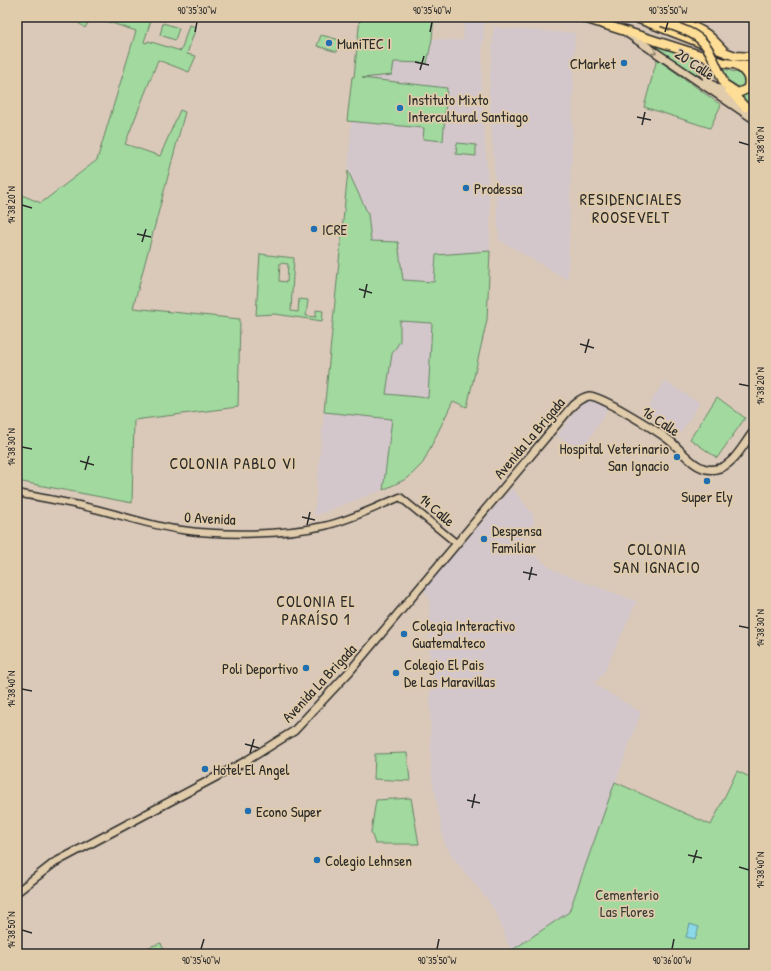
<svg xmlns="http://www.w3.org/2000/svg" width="771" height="971" font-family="'Patrick Hand',sans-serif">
<rect width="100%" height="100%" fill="#dac9b9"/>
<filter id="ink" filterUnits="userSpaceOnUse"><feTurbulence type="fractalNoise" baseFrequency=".025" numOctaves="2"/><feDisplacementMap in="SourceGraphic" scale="8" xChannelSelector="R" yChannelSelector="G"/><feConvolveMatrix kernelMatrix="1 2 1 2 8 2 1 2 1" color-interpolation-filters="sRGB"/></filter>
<g filter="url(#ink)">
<!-- built -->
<path fill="#d3c7cb" d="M 465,17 L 484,17 L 481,91 L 490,207 L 490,251 L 436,255 L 434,282 L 403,280 L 398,242 L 371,241 L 368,214 L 348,171 L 354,79 L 394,62 L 427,63 L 432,39 L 463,40 Z
M 494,26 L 506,29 L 575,33 L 568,280 L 499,240 L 489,91 Z
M 400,321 L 432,323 L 428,398 L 386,394 L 392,354 L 400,340 Z
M 664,381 L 700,403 L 680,434 L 644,412 Z
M 594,398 L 609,407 L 582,451 L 557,436 L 583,400 Z
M 324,412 L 392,419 L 383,490 L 314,516 Z
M 512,488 L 533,514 L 534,523 L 519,543 L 552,569 L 575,579 L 637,601 L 604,672 L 594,684 L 641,712 L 569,912 L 511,951 L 496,912 L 483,894 L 453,858 L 444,842 L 431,772 L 429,598 L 423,588 Z"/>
<!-- green -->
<path fill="#a1d99e" stroke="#668264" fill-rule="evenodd" d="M 71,17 L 91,17 L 85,28 Z
M 93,17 L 152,17 L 144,42 L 147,43 L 148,41 L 181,51 L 189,25 L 196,27 L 187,54 L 196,56 L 189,72 L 158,60 L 125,144 L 160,156 L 180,110 L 185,112 L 133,308 L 240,319 L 238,407 L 134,420 L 132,503 L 17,481 L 17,193 L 41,203 L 97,160 L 136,31 Z
M 360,17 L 434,17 L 432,39 L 427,63 L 394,62 L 392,75 L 362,78 L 447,88 L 443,141 L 423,139 L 424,128 L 347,121 L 352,77 L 354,77 Z
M 163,23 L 179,28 L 175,40 L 160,35 Z
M 321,35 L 340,40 L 337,52 L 317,46 Z
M 646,42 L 691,55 L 700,77 Z
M 657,59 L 721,105 L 710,128 L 644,107 Z
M 721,68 L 742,74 L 754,94 L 754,109 L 727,81 Z
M 457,143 L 476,145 L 476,156 L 456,154 Z
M 348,171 L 368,214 L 371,241 L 398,242 L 403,280 L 434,282 L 436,255 L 490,251 L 487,320 L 467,407 L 453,401 L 423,463 L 408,478 L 383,490 L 392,419 L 324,412 ZM 400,321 L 432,323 L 428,398 L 386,394 L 392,354 L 400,341 Z
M 260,254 L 294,258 L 291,311 L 298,312 L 299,299 L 308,300 L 306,316 L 316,317 L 316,310 L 323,311 L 322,321 L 275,314 L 256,315 ZM 280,263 L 288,264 L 287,282 L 279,281 Z
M 717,397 L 745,418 L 717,458 L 690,439 Z
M 407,753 L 410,781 L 374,779 L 375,754 Z
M 737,771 L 754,779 L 754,954 L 511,954 L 511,951 L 569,912 L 615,782 L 711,825 Z
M 411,798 L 419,844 L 375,844 L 371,832 L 376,800 Z
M 161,943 L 165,954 L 131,954 L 131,953 Z"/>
<!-- water -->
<path fill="#8ad8e8" stroke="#64939c" d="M 690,924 L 699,927 L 695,939 L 686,937 Z"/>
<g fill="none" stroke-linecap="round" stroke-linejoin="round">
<defs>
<path id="tertiary" d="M 17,493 C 42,498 67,502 91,508 C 122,515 151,526 182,530 C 224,536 283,535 324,526 C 351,520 376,507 400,497 L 456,543"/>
<path id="secondary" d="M 627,33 L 754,119
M 721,63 L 710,64 L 706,68 L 705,74 L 707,81 L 754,113
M 17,892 L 54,863 L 246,761 L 294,731 L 350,671 L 573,405 C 578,401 582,397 589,396 C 600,395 657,431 669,440 C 683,451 696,473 716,469 C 733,467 744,443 754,431"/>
<path id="trunk" d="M 581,17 L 725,63 L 754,67
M 634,17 L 735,56 L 754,57
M 651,17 C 670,20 692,23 708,35 C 713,39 718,45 723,50
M 724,84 L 738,93 L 747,89 C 752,79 746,72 738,66
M 729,90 L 745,107"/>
</defs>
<!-- tertiary casing -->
<use href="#tertiary" stroke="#2b2b2b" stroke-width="9"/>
<!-- secondary casing -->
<use href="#secondary" stroke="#2b2b2b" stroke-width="10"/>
<!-- trunk casing -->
<use href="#trunk" stroke="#2b2b2b" stroke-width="11"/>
<!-- tertiary -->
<use href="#tertiary" stroke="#e0cbaa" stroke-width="6"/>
<!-- secondary -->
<use href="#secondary" stroke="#e0cbaa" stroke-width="7"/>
<!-- trunk -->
<use href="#trunk" stroke="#fedd96" stroke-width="8"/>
<defs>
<path id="trunk-bridge" d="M 662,22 C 706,37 705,39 723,81"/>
</defs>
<!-- trunk-bridge casing -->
<use href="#trunk-bridge" stroke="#2b2b2b" stroke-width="11" stroke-linecap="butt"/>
<!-- trunk-bridge -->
<use href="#trunk-bridge" stroke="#fedd96" stroke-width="8"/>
</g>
<!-- one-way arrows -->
<defs><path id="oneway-chevron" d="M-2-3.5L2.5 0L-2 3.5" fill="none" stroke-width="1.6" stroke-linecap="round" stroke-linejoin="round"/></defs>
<use stroke="#867b6a" href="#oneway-chevron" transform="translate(654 52) rotate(34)"/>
</g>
<!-- ticks -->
<path fill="none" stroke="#2b2b2b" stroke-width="1.5" d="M 195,32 L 197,22M 430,32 L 432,22M 665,32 L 668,22M 415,62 L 429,65M 420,70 L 424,56M 637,117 L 651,120M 642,125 L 645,112M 739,142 L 749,145M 22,205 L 32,208M 137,234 L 151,237M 142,242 L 146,229M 359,289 L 372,293M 364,298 L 367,284M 580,344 L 594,348M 585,353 L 589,339M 739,384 L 749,386M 22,447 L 32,449M 80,461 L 94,465M 85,470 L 89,456M 302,517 L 315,520M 307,525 L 310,512M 523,572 L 537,575M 529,580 L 532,567M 739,626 L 749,628M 22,689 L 32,691M 245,744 L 259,748M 250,753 L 254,739M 467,800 L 480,803M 472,808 L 475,794M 688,855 L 702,858M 693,863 L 697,850M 739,867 L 749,870M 22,930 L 32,933M 201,949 L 204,939M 437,949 L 439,939M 672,949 L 674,939"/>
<!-- markers -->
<g fill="#1f6fb2" stroke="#e0cbaa" stroke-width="1.5">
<circle cx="329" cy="43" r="4"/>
<circle cx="624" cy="63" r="4"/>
<circle cx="400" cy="108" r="4"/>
<circle cx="466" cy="188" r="4"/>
<circle cx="314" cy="229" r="4"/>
<circle cx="677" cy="457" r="4"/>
<circle cx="707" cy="481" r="4"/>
<circle cx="484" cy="539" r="4"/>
<circle cx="404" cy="634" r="4"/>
<circle cx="306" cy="668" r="4"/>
<circle cx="396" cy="673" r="4"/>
<circle cx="205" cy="769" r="4"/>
<circle cx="248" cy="811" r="4"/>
<circle cx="317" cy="860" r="4"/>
</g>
<g text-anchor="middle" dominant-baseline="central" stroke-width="3.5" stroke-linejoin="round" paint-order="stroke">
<!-- poi labels -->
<g font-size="15" fill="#2b2b2b" stroke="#e0cbaa" text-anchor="start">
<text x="337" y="43">MuniTEC I</text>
<text x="616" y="63" text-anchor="end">CMarket</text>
<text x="408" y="99">Instituto Mixto<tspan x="408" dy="17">Intercultural Santiago</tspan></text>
<text x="474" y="188">Prodessa</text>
<text x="322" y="229">ICRE</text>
<text x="669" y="448" text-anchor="end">Hospital Veterinario<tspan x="669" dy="17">San Ignacio</tspan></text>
<text x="707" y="496" text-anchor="middle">Super Ely</text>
<text x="492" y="530">Despensa<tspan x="492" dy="17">Familiar</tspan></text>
<text x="412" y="625">Colegia Interactivo<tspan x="412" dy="17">Guatemalteco</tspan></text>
<text x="404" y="664">Colegio El Pais<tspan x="404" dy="17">De Las Maravillas</tspan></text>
<text x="298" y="668" text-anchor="end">Poli Deportivo</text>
<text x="213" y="769">Hotel El Angel</text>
<text x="256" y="811">Econo Super</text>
<text x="325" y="860">Colegio Lehnsen</text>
</g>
<!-- street labels -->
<g font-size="15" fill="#2b2b2b" stroke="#e0cbaa">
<text transform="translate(695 64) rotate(34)">20 Calle</text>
<text transform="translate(661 421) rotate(33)">16 Calle</text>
<text transform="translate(529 438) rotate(-50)">Avenida La Brigada</text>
<text transform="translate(437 510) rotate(40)">14 Calle</text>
<text transform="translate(210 518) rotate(3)">0 Avenida</text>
<text transform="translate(319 683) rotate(-47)">Avenida La Brigada</text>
</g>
<!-- park labels -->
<g font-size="15" fill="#373c36" stroke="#e0cbaa">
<text x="627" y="894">Cementerio<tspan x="627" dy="17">Las Flores</tspan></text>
</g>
<!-- neighbourhood labels -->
<g font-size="16" letter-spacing="1" fill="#2b2b2b" stroke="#e0cbaa">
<text x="631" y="199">RESIDENCIALES<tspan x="631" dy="18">ROOSEVELT</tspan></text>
<text x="233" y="463">COLONIA PABLO VI</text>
<text x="657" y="549">COLONIA<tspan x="657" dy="18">SAN IGNACIO</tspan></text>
<text x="316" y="601">COLONIA EL<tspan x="316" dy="18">PARAÍSO 1</tspan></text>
</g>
</g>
<!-- margin -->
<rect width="771" height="971" fill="none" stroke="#e0cbaa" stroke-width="44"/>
<rect x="22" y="22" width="727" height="927" fill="none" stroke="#2b2b2b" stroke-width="1.5"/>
<g font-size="10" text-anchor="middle" fill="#2b2b2b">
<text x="197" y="14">90°35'30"W</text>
<text x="432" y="14">90°35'40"W</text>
<text x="668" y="14">90°35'50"W</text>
<text transform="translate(760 145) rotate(-90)" y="4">14°38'10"N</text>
<text transform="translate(11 205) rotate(-90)" y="4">14°38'20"N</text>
<text transform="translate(760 386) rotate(-90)" y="4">14°38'20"N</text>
<text transform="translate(11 447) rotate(-90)" y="4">14°38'30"N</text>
<text transform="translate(760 628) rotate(-90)" y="4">14°38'30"N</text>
<text transform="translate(11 689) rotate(-90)" y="4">14°38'40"N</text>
<text transform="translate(760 870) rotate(-90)" y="4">14°38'40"N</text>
<text transform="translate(11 930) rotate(-90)" y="4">14°38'50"N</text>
<text x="201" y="964">90°35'40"W</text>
<text x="437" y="964">90°35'50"W</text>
<text x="672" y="964">90°36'00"W</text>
</g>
</svg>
